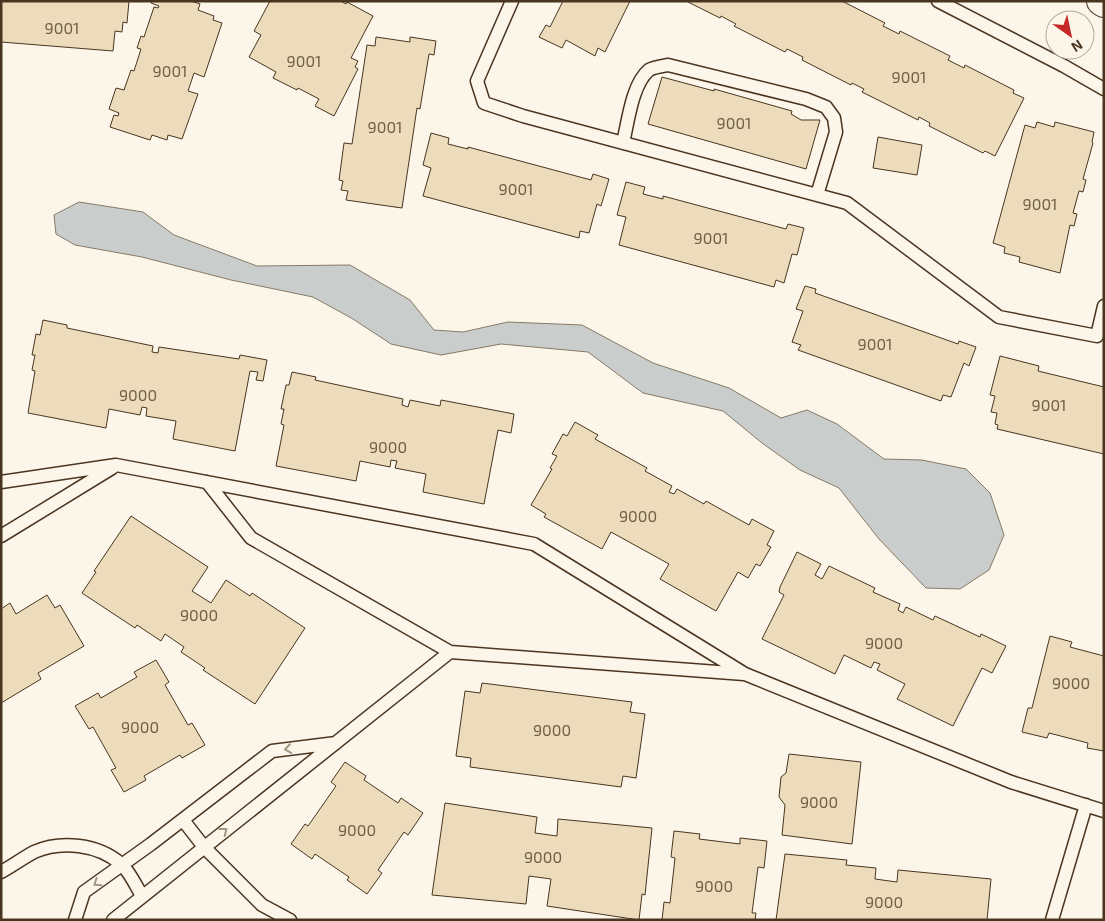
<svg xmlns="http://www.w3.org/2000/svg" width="1105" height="921" font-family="'Exo 2',sans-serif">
<rect width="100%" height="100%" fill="#fbf6e9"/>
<!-- water -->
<path fill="#c9cecd" stroke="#887966" d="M 79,202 L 143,212 L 174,235 L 257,266 L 350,265 L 410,300 L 434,330 L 463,332 L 508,322 L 582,325 L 653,363 L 729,388 L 781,418 L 807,410 L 837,424 L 884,459 L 922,460 L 966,469 L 990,493 L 1004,535 L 989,570 L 960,589 L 926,588 L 879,539 L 839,488 L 800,470 L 762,443 L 723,411 L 643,393 L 588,352 L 501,344 L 441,355 L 391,344 L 353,319 L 313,297 L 231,280 L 142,257 L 75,245 L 56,234 L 54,215 Z"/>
<!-- building -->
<path fill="#ecdcbc" stroke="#4a3520" d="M 1,1 L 129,1 L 127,23 L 123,22 L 122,32 L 115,31 L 113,51 L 1,42 Z
M 152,1 L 191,1 L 200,4 L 198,10 L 214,16 L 213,20 L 222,23 L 204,77 L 194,73 L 188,91 L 198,94 L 182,139 L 168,135 L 167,140 L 152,135 L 150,140 L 110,127 L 114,115 L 118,116 L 119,113 L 109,109 L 116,88 L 124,90 L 131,70 L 134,71 L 141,49 L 137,48 L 141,36 L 144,37 L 154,7 L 158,8 L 159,6 L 151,3 Z
M 270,1 L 341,1 L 346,4 L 347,2 L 373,16 L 351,58 L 358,61 L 355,67 L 358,69 L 334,116 L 315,106 L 319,99 L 298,88 L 297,90 L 273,78 L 276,72 L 249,57 L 261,35 L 254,31 Z
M 563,1 L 630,1 L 605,52 L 598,48 L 595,56 L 566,40 L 562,48 L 539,37 L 546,25 L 550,27 Z
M 686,1 L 842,1 L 885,23 L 883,26 L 899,34 L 900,31 L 950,56 L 948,60 L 964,68 L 965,65 L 1014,90 L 1013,93 L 1024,98 L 995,156 L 985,151 L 983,153 L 929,126 L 930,123 L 919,117 L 918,120 L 862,92 L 864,89 L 852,83 L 851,85 L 802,60 L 803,57 L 787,49 L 785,52 L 734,26 L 736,24 L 721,16 L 720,18 Z
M 376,37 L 410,42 L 410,37 L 436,41 L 434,55 L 429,54 L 420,109 L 417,108 L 402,208 L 346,200 L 348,191 L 341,190 L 343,181 L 339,180 L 344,143 L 352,144 L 367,45 L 375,46 Z
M 662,77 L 714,91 L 714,89 L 792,111 L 791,114 L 801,120 L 820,120 L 806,169 L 648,124 Z
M 1037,122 L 1054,127 L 1055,122 L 1094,132 L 1092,142 L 1093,143 L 1083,179 L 1086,180 L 1083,192 L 1079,191 L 1073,213 L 1077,214 L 1074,226 L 1070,225 L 1060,273 L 1019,262 L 1020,257 L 1004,253 L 1005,247 L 993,243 L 1025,125 L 1035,128 Z
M 431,133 L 449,138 L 448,144 L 468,149 L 468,147 L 591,180 L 593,174 L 609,179 L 601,206 L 597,204 L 589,233 L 580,231 L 579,238 L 423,196 L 431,168 L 423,165 Z
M 878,137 L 922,145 L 917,175 L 873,168 Z
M 626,182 L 645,187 L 643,194 L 663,199 L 663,196 L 786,229 L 788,224 L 804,228 L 797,255 L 792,254 L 784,283 L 776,280 L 774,287 L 619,245 L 626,217 L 617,215 Z
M 805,286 L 816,289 L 815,293 L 958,344 L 959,341 L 976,347 L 969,366 L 964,363 L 951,397 L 943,395 L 941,401 L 798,350 L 801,345 L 792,342 L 803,311 L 796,309 Z
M 43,320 L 67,325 L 67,328 L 153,346 L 152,352 L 158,353 L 159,347 L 239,359 L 240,355 L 267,360 L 263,381 L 256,380 L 258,372 L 250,371 L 235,451 L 173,439 L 176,421 L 146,416 L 147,408 L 142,407 L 140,415 L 109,409 L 106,428 L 28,413 L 35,371 L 32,370 L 35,355 L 32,355 L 36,334 L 40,335 Z
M 1000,356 L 1039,366 L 1038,371 L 1104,387 L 1104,454 L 997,429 L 998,425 L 995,424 L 997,413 L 991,412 L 995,396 L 990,395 Z
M 292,372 L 316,377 L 315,380 L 403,399 L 402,405 L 408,407 L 410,400 L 440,406 L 441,400 L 514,414 L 511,433 L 498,430 L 484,504 L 423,492 L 426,474 L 395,468 L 397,461 L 391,460 L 390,467 L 360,461 L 356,481 L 276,466 L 284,425 L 281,424 L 284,409 L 281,409 L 286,385 L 289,385 Z
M 575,422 L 598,435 L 595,439 L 647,468 L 645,471 L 672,486 L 669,492 L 674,494 L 677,489 L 704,504 L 706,501 L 749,525 L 752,519 L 774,531 L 767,545 L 771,547 L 760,566 L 756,564 L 748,578 L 738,572 L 716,611 L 660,579 L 669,564 L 611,532 L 602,549 L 544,517 L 546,514 L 531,505 L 552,469 L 550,468 L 557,456 L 552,454 L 563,434 L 567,436 Z
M 131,516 L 208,567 L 192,591 L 211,603 L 226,580 L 250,596 L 252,593 L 305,628 L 255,704 L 203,670 L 205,668 L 181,652 L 184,647 L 165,634 L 161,641 L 137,625 L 135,628 L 82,593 L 96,572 L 94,571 Z
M 797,552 L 821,564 L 815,575 L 822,579 L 829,566 L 875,588 L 873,592 L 900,604 L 898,610 L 903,613 L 906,607 L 933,620 L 935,616 L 980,637 L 981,634 L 1006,646 L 992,673 L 982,668 L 953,726 L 897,699 L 905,684 L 877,670 L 880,664 L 874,662 L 871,668 L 844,655 L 835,674 L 762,639 L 784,595 L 779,592 L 780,587 Z
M 47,595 L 55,608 L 60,605 L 84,646 L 38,673 L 41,679 L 1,703 L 1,609 L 10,603 L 16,614 Z
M 1050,636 L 1072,642 L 1070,647 L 1104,656 L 1104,751 L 1087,748 L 1088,743 L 1049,733 L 1047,738 L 1022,732 L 1028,708 L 1032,708 Z
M 156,660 L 169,682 L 165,685 L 188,725 L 192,723 L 205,745 L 182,758 L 180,755 L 144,776 L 146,780 L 124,792 L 111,770 L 116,768 L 93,727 L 89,729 L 75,706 L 98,693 L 101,698 L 137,677 L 134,672 Z
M 482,683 L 632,702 L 630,712 L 645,714 L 636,778 L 623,776 L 621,787 L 470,767 L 471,758 L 456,756 L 465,691 L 480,693 Z
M 789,754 L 861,762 L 852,844 L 782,835 L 785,805 L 779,797 L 781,777 L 786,773 Z
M 345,762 L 366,776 L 364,780 L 398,803 L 401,798 L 423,813 L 408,835 L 404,832 L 378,870 L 382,873 L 367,894 L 347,880 L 349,877 L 315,854 L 312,859 L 291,844 L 305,824 L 308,826 L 336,786 L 331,782 Z
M 445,803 L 537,817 L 535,833 L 557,836 L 558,819 L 652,828 L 645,895 L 642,894 L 639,920 L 547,906 L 551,879 L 529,876 L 526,904 L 432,895 Z
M 674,831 L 700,834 L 699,839 L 740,844 L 740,838 L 767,841 L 764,868 L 758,867 L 752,913 L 756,913 L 755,920 L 662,920 L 664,902 L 670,903 L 675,858 L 671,857 Z
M 785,854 L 847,860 L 846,865 L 876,868 L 875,879 L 897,882 L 898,870 L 991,879 L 987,920 L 776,920 Z"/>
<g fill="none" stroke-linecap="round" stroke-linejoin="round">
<defs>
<path id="lane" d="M 512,1 L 477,81 L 484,103 L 523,116 L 847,203 L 999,317 L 1097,336 L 1104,306
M 938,1 L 1064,66 L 1104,89
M 623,143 C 628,122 632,84 649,70 C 654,67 662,66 668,65 L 806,99 L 826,107 L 834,118 L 836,132 L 817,195
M 1,482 L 116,465 L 534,544 L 745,674 L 1011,782 L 1104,811
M 207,482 L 251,538 L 450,652 L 744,674
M 1,536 L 112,468
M 183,820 L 204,847 L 262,905 L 290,920
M 1,872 C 12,866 23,858 34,852 C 61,840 98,844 121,864 C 130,872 136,886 142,896
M 75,920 L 84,892 L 151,844 L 272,751 L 336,743
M 113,920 L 450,652
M 1052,920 L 1086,805"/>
<path id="secondary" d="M 1101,1 L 1104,3"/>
</defs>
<!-- lane casing -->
<use href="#lane" stroke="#4a3520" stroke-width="15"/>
<!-- secondary casing -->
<use href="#secondary" stroke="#4a3520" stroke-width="30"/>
<!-- lane -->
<use href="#lane" stroke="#fbf6e9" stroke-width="12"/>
<!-- secondary -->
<use href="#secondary" stroke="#fbf6e9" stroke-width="28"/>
</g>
<!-- one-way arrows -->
<defs><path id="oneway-chevron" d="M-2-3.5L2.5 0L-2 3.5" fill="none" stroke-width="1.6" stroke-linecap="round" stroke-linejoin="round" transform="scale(1.25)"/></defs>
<g stroke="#a29684">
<use href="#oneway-chevron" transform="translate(288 749) rotate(172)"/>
<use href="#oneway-chevron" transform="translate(224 831) rotate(-38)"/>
<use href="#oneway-chevron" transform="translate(97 883) rotate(145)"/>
</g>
<g text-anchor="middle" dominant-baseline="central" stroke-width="4" stroke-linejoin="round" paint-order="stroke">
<!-- number labels -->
<g font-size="16" fill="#725f47">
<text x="62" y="27">9001</text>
<text x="304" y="60">9001</text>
<text x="170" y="70">9001</text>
<text x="909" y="76">9001</text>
<text x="734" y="122">9001</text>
<text x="385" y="126">9001</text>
<text x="516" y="188">9001</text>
<text x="1040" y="203">9001</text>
<text x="711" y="237">9001</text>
<text x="875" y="343">9001</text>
<text x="138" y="394">9000</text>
<text x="1049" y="404">9001</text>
<text x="388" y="446">9000</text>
<text x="638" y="515">9000</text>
<text x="199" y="614">9000</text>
<text x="884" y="642">9000</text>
<text x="1071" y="682">9000</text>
<text x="140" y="726">9000</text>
<text x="552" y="729">9000</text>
<text x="819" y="801">9000</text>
<text x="357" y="829">9000</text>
<text x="543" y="856">9000</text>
<text x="714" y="885">9000</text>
<text x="884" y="901">9000</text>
</g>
</g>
<!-- border -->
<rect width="1105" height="921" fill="none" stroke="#4a3520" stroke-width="5"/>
<!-- north arrow -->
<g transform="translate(1070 35) rotate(147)"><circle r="24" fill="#fbf6e9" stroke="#b4a999"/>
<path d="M0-4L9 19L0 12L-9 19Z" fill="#c62828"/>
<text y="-8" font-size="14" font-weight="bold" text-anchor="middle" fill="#4a3520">N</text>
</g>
</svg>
